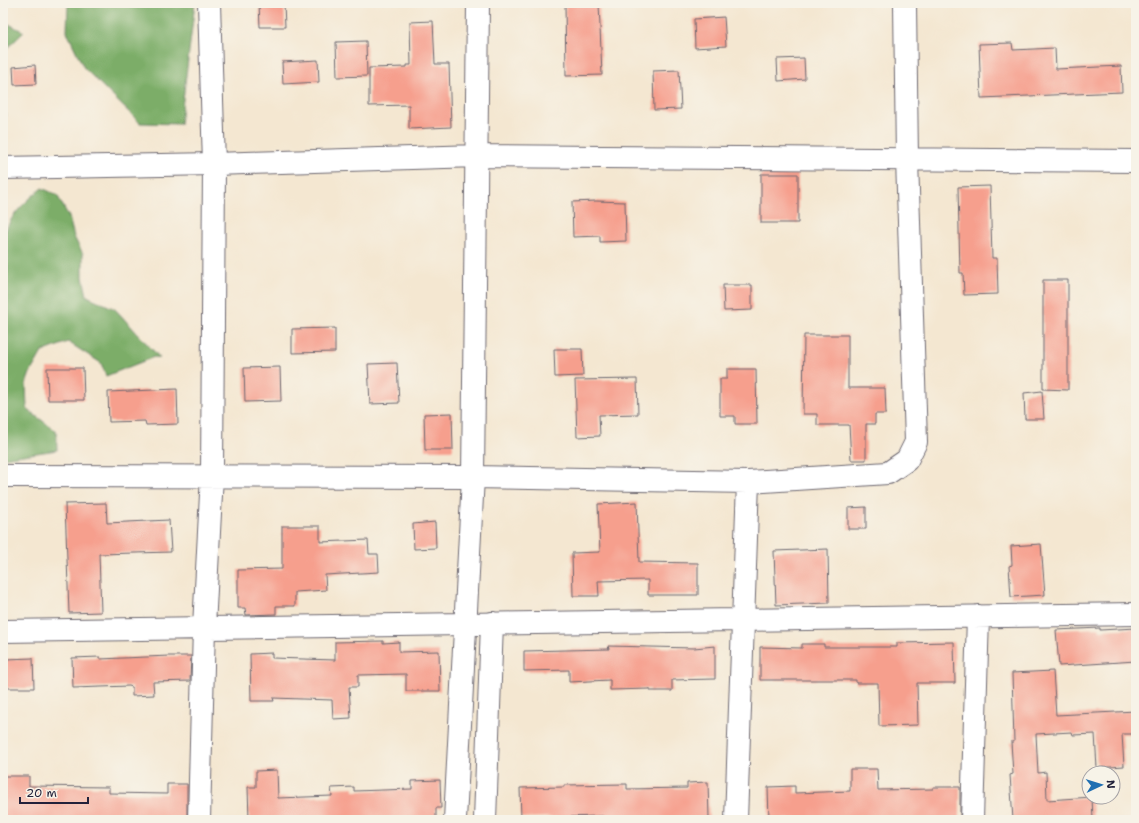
<svg xmlns="http://www.w3.org/2000/svg" width="1139" height="823" font-family="'Shantell Sans',sans-serif">
<rect width="100%" height="100%" fill="#f7f3e8"/>
<filter id="ink" filterUnits="userSpaceOnUse"><feTurbulence type="fractalNoise" baseFrequency=".025" numOctaves="2"/><feDisplacementMap in="SourceGraphic" scale="8" xChannelSelector="R" yChannelSelector="G"/><feConvolveMatrix kernelMatrix="1 2 1 2 8 2 1 2 1" color-interpolation-filters="sRGB"/></filter>
<filter id="wash" filterUnits="userSpaceOnUse"><feTurbulence type="fractalNoise" baseFrequency=".012" numOctaves="4" result="noise"/><feDisplacementMap in="SourceGraphic" scale="16" xChannelSelector="R" yChannelSelector="G"/><feGaussianBlur stdDeviation="0.9" result="paint"/><feColorMatrix in="noise" values="0 0 0 0 0 0 0 0 0 0 0 0 0 0 0 0 0 1.4 0 .05"/><feComposite in="paint" operator="in"/></filter>
<g filter="url(#wash)">
<rect width="100%" height="100%" fill="#f4e7d1"/>
<!-- forest -->
<path fill="#7bad68" stroke="#4e6852" d="M 68,3 L 195,3 L 180,124 L 140,123 L 84,68 L 67,32 Z
M 3,21 L 24,32 L 4,51 L 6,142 L 3,139 Z
M 42,188 L 57,195 L 69,217 L 74,237 L 83,254 L 83,277 L 87,296 L 115,309 L 160,358 L 154,357 L 106,376 L 101,363 L 68,342 L 42,352 L 30,373 L 26,384 L 27,409 L 56,431 L 57,450 L 3,458 L 3,282 C 12,262 4,266 3,249 C 2,221 23,204 42,188 Z"/>
<g id="blocks">
<!-- building -->
<path fill="#f69f8d" d="M 259,3 L 284,3 L 285,27 L 260,27 Z
M 565,3 L 599,3 L 602,75 L 566,76 Z
M 724,17 L 726,46 L 695,48 L 694,19 Z
M 433,21 L 435,64 L 449,64 L 451,127 L 409,129 L 409,105 L 369,106 L 369,68 L 407,67 L 407,65 L 411,65 L 410,22 Z
M 366,41 L 367,76 L 337,77 L 336,42 Z
M 1012,43 L 1013,50 L 1055,48 L 1056,69 L 1121,66 L 1122,92 L 981,98 L 979,44 Z
M 804,58 L 805,79 L 778,81 L 777,59 Z
M 318,60 L 319,82 L 283,84 L 282,62 Z
M 35,65 L 36,84 L 14,85 L 13,67 Z
M 679,70 L 681,109 L 654,110 L 653,71 Z
M 761,174 L 798,174 L 798,223 L 761,223 Z
M 990,186 L 992,258 L 997,258 L 998,294 L 964,295 L 963,273 L 960,273 L 958,187 Z
M 596,201 L 625,202 L 626,241 L 600,242 L 600,236 L 573,237 L 572,202 Z
M 1043,280 L 1068,280 L 1068,390 L 1043,389 Z
M 723,285 L 752,285 L 752,310 L 724,311 Z
M 335,328 L 335,352 L 292,353 L 292,329 Z
M 804,335 L 848,335 L 848,388 L 885,388 L 886,414 L 875,414 L 875,424 L 866,424 L 866,460 L 851,460 L 849,425 L 817,425 L 817,414 L 803,414 Z
M 554,349 L 582,349 L 583,376 L 555,377 Z
M 397,363 L 399,403 L 370,404 L 368,364 Z
M 280,367 L 281,401 L 245,402 L 244,368 Z
M 47,368 L 83,368 L 84,400 L 48,400 Z
M 727,369 L 756,369 L 757,424 L 735,424 L 735,416 L 720,416 L 720,379 L 727,379 Z
M 637,379 L 638,414 L 599,415 L 600,436 L 577,437 L 575,380 Z
M 177,389 L 178,424 L 146,425 L 145,421 L 109,422 L 108,392 Z
M 1042,391 L 1044,419 L 1025,419 L 1024,393 Z
M 452,413 L 453,450 L 425,450 L 424,414 Z
M 637,502 L 639,562 L 698,563 L 698,595 L 648,595 L 648,580 L 598,581 L 599,596 L 573,596 L 572,553 L 600,552 L 598,504 Z
M 106,503 L 107,523 L 169,520 L 171,552 L 99,554 L 101,612 L 69,613 L 65,504 Z
M 866,507 L 866,529 L 848,529 L 848,508 Z
M 435,522 L 436,548 L 414,549 L 413,524 Z
M 282,526 L 320,526 L 320,542 L 368,540 L 369,554 L 378,554 L 379,572 L 325,575 L 326,590 L 295,592 L 295,606 L 276,606 L 276,614 L 246,615 L 245,608 L 238,608 L 238,570 L 282,569 Z
M 1041,544 L 1045,595 L 1011,597 L 1009,566 L 1012,565 L 1011,546 Z
M 828,549 L 829,603 L 776,605 L 774,551 Z
M 1100,628 L 1100,630 L 1136,628 L 1136,661 L 1059,666 L 1056,630 Z
M 383,641 L 383,643 L 399,642 L 399,652 L 439,651 L 440,691 L 406,691 L 406,674 L 358,675 L 358,687 L 349,687 L 351,718 L 333,719 L 332,700 L 273,698 L 274,701 L 251,701 L 250,654 L 272,653 L 272,658 L 335,660 L 335,642 Z
M 954,642 L 955,683 L 917,683 L 918,725 L 879,726 L 878,683 L 856,683 L 856,680 L 760,680 L 760,647 L 802,648 L 802,644 L 824,644 L 824,647 L 897,647 L 897,643 Z
M 608,646 L 694,648 L 715,646 L 715,679 L 672,680 L 672,691 L 650,691 L 650,689 L 610,690 L 610,680 L 569,682 L 569,670 L 524,671 L 524,651 L 609,649 Z
M 169,656 L 191,656 L 190,681 L 153,682 L 154,695 L 132,696 L 132,687 L 129,686 L 73,688 L 72,658 L 100,657 L 100,659 Z
M 33,658 L 34,688 L 6,688 L 6,659 Z
M 1053,671 L 1056,715 L 1136,711 L 1136,734 L 1122,734 L 1124,766 L 1097,768 L 1095,734 L 1073,735 L 1072,732 L 1036,734 L 1038,773 L 1046,772 L 1047,800 L 1092,797 L 1093,820 L 1013,820 L 1010,775 L 1013,774 L 1011,742 L 1014,742 L 1012,673 Z
M 850,769 L 877,769 L 878,790 L 933,789 L 933,787 L 960,787 L 960,820 L 811,820 L 811,818 L 769,820 L 768,787 L 795,786 L 795,793 L 850,791 Z
M 277,770 L 278,798 L 332,796 L 331,788 L 354,787 L 354,791 L 412,789 L 412,781 L 440,780 L 441,808 L 436,808 L 436,818 L 249,820 L 248,787 L 256,787 L 256,771 Z
M 3,776 L 29,776 L 29,786 L 109,787 L 109,793 L 167,794 L 167,784 L 187,784 L 187,820 L 3,820 Z
M 708,782 L 709,818 L 669,820 L 603,820 L 603,816 L 521,818 L 520,788 L 564,787 L 564,785 L 627,784 L 627,789 L 687,788 L 687,783 Z"/>
</g>
</g>
<g filter="url(#ink)">
<use href="#blocks" fill-opacity="0" stroke="#6c6770" stroke-width="1"/>
<g fill="none" stroke-linecap="round" stroke-linejoin="round">
<defs>
<path id="minor" d="M 3,168 L 214,164 L 477,156 L 1136,161
M 3,476 L 473,477 L 748,482 L 888,473 L 907,460 L 916,442 L 907,159 L 905,3
M 3,631 L 1136,614
M 199,820 L 204,627 L 212,475 L 214,164 L 209,3
M 455,820 L 473,477 L 478,3
M 485,820 L 492,623
M 736,820 L 748,482
M 972,820 L 978,616"/>
</defs>
<!-- minor casing -->
<use href="#minor" stroke="#6c6770" stroke-width="24"/>
<!-- minor -->
<use href="#minor" stroke="#fff" stroke-width="22"/>
</g>
</g>
<!-- margin -->
<rect width="1139" height="823" fill="none" stroke="#f7f3e8" stroke-width="16"/>
<!-- north arrow -->
<g transform="translate(1101 785) rotate(86)"><circle r="19" fill="#f7f3e8" stroke="#a29fa3"/>
<path d="M0-3L7 15L0 10L-7 15Z" fill="#1f6fb2"/>
<text y="-6" font-size="11" font-weight="bold" text-anchor="middle" fill="#22223b">N</text>
</g>
<!-- scale -->
<path d="M20 797v6h68v-6" fill="none" stroke="#22223b" stroke-width="2"/>
<text x="26" y="797" font-size="12" fill="#22223b" stroke="#f7f3e8" stroke-width="3" paint-order="stroke">20 m</text>
</svg>
